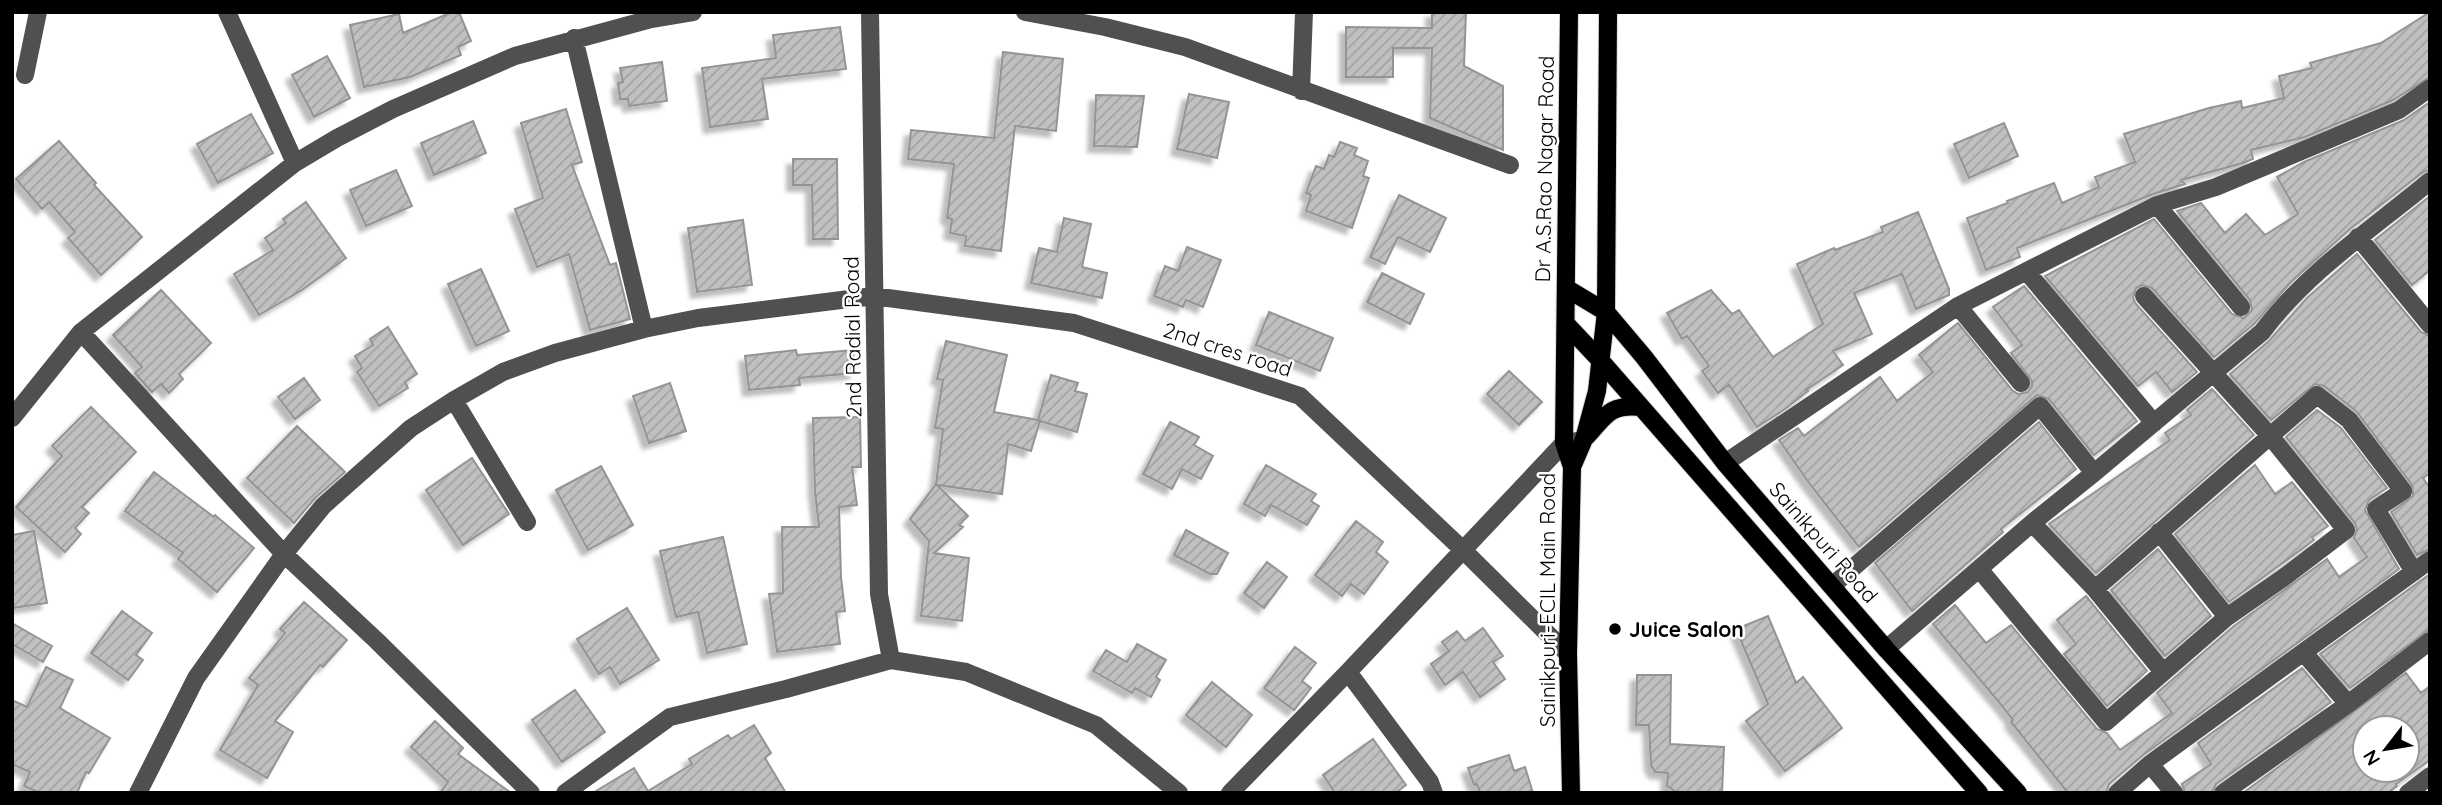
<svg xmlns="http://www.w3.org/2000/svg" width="2442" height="805" font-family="Quicksand,sans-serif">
<defs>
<pattern id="building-hatch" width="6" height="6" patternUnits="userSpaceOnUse" patternTransform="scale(1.75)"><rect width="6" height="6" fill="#c0c0c0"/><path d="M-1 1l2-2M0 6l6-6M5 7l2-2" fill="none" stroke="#a3a3a3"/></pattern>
<filter id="shadow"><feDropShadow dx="-6" dy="6" stdDeviation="2" flood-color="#0004"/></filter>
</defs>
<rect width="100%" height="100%" fill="#fff"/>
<!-- building -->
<path fill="url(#building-hatch)" stroke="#949494" stroke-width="2" fill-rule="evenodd" filter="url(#shadow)" d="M 452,12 L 459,12 L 471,41 L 458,47 L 461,55 L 410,77 L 364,87 L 350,25 L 399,14 L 403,33 Z
M 1432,12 L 1466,12 L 1464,66 L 1503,86 L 1503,150 L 1430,118 L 1432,48 L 1393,48 L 1393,77 L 1346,77 L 1346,27 L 1432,28 Z
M 2430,12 L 2430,77 L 2393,100 L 2305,137 L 2251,150 L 2253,159 L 2243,163 L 2181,180 L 2185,184 L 2153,194 L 2017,248 L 2020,257 L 1986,270 L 1967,218 L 2008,203 L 2007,201 L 2054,183 L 2062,203 L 2099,187 L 2095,177 L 2135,162 L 2124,134 L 2209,108 L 2241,101 L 2242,108 L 2284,98 L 2279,76 L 2312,68 L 2310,63 L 2381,43 Z
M 840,27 L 846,69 L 762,79 L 768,119 L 710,127 L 702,68 L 776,58 L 773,35 Z
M 1003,52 L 1063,59 L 1056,131 L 1015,126 L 1001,251 L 965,246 L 966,236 L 950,233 L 952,219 L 947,218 L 954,164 L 908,159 L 911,130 L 994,138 Z
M 327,56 L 350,98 L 314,117 L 292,75 Z
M 662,62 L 667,101 L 629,106 L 628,99 L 620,99 L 618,83 L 623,82 L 620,68 Z
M 1189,94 L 1229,102 L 1217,158 L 1177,149 Z
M 1096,95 L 1144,96 L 1137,147 L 1094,146 Z
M 2430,102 L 2430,170 L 2423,172 L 2350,229 L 2291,282 L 2254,324 L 2214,357 L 2152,288 L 2142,285 L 2136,288 L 2133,298 L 2136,304 L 2197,372 L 2172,392 L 2156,372 L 2138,386 L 2045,276 L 2154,219 L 2232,314 L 2244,318 L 2252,310 L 2250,300 L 2177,211 L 2201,203 L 2225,233 L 2246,214 L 2265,235 L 2298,214 L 2277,177 L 2304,162 L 2404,120 Z
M 566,109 L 582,162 L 572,165 L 610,265 L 616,263 L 630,319 L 590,330 L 569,254 L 537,267 L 515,209 L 543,198 L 521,123 Z
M 251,114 L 273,153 L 218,183 L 197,144 Z
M 473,121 L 486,153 L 434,175 L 421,143 Z
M 2004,123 L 2018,156 L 1969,178 L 1954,144 Z
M 59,141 L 96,183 L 94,185 L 142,237 L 101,275 L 68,238 L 75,232 L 49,202 L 42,209 L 16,179 Z
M 1340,142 L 1357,148 L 1354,155 L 1368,161 L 1363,176 L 1369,178 L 1352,228 L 1306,211 L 1311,195 L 1306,193 L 1316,166 L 1324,169 L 1329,155 L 1334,157 Z
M 793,159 L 837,159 L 838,239 L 813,239 L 812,185 L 793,185 Z
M 396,170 L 412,206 L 366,226 L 350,190 Z
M 1399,195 L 1446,218 L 1430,252 L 1398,237 L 1385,264 L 1370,257 Z
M 2430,196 L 2430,270 L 2412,285 L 2375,240 Z
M 306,202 L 346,258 L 302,290 L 259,315 L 234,274 L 273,250 L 265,238 L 286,223 L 283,219 Z
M 1918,212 L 1949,289 L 1949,295 L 1916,309 L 1902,274 L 1854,293 L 1872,334 L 1833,351 L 1843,365 L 1806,390 L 1808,391 L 1785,409 L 1757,427 L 1729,385 L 1718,393 L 1702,371 L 1709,366 L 1687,336 L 1682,339 L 1667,313 L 1711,290 L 1732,314 L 1739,310 L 1773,357 L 1823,324 L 1797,264 L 1834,248 L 1835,250 L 1883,232 L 1881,227 Z
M 1064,218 L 1091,224 L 1082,267 L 1107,273 L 1102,298 L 1031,283 L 1039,248 L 1057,252 Z
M 743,220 L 752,285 L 697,292 L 688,228 Z
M 1187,247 L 1221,260 L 1203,307 L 1186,300 L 1183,307 L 1154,296 L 1165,266 L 1178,271 Z
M 2357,254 L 2421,332 L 2430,336 L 2430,473 L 2423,478 L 2430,488 L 2430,549 L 2417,555 L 2391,512 L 2413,496 L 2412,485 L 2356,411 L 2324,386 L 2315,384 L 2271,420 L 2230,374 L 2269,341 L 2307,298 Z
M 481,269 L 509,331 L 476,346 L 448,284 Z
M 1382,273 L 1424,294 L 1410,324 L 1367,302 Z
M 2024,286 L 2137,421 L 2094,455 L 2049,399 L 2037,395 L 1859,547 L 1809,483 L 1779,440 L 1798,428 L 1804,436 L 1880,377 L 1897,401 L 1933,372 L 1919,355 L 1958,323 L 2012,390 L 2018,394 L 2028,392 L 2032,386 L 2032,381 L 2011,353 L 2022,345 L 1993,307 Z
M 161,290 L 211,343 L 179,374 L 183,379 L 169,393 L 161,384 L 152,392 L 135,373 L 142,367 L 113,335 Z
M 1269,312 L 1333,338 L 1320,371 L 1256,345 Z
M 388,327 L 417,374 L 405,382 L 408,388 L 379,406 L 357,372 L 362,368 L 355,356 L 373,345 L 370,339 Z
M 946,341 L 1007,355 L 994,412 L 1038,420 L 1051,375 L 1078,383 L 1075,391 L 1087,394 L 1077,432 L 1040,421 L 1031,451 L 1008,444 L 1002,494 L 937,485 L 968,516 L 959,525 L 963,527 L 934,553 L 969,558 L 962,621 L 921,616 L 929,541 L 910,519 L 936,484 L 943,429 L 935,428 L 943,380 L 937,379 Z
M 796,350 L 797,355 L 853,350 L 855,373 L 799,378 L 800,385 L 749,390 L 745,356 Z
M 1509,371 L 1542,402 L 1519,425 L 1487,394 Z
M 304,378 L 320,400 L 295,419 L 278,397 Z
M 670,383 L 686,431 L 649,443 L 633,396 Z
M 2212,389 L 2254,435 L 2096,573 L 2049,524 L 2170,440 L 2165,433 L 2191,415 L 2187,410 Z
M 91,407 L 136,452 L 82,507 L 89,513 L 75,528 L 81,534 L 65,552 L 16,507 L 62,456 L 52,446 Z
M 2317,410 L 2341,428 L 2387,488 L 2369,500 L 2365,510 L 2399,569 L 2143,755 L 2109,784 L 2106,793 L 2068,793 L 2011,722 L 2013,720 L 1998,701 L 1933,624 L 1955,605 L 1986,643 L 2011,625 L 2097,729 L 2107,733 L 2120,750 L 2172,713 L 2157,693 L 2234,626 L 2327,559 L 2339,577 L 2367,557 L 2354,538 L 2357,529 L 2355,523 L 2286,437 Z
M 860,417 L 861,467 L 852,467 L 857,505 L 839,507 L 841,577 L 845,611 L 836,612 L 840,644 L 777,652 L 769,594 L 783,593 L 782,527 L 819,527 L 815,492 L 813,418 Z
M 1170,422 L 1199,437 L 1194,445 L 1213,456 L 1201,479 L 1182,469 L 1172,489 L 1143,474 Z
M 2039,422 L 2076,469 L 2001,529 L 2003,532 L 1912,611 L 1875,563 Z
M 297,426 L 345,472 L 315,498 L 294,523 L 247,478 Z
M 472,458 L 509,514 L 463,545 L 426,490 Z
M 1266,465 L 1316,494 L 1311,501 L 1319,506 L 1307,525 L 1271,505 L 1265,516 L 1244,504 Z
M 2255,465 L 2275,494 L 2292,482 L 2328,526 L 2312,537 L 2314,540 L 2229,602 L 2175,534 Z
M 601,466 L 633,525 L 588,550 L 556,490 Z
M 154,472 L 214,517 L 215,515 L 254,548 L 217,592 L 178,559 L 183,553 L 125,511 Z
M 1356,521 L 1383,542 L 1376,552 L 1388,562 L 1364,594 L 1351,584 L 1342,596 L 1315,575 Z
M 1186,530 L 1228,553 L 1217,574 L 1210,574 L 1174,555 Z
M 34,531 L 47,603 L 12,608 L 12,535 Z
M 723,537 L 747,644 L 707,653 L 698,612 L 676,617 L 660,551 Z
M 2158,549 L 2211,616 L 2165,656 L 2111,590 Z
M 1267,562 L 1287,577 L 1264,608 L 1244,593 Z
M 2430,574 L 2430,629 L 2350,688 L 2320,654 Z
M 2086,596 L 2147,671 L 2107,706 L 2064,654 L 2076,644 L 2057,620 Z
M 304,602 L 347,640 L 323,667 L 320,665 L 275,721 L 293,732 L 267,778 L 220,750 L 258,685 L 249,678 L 285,633 L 280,629 Z
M 627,608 L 659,660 L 620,684 L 610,667 L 599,674 L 577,639 Z
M 122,611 L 152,633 L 136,655 L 143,660 L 128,680 L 91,653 Z
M 1768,616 L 1796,683 L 1803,677 L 1842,728 L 1785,771 L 1746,721 L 1768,704 L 1736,629 Z
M 12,623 L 52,646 L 43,662 L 12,644 Z
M 1483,628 L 1503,656 L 1493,662 L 1505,679 L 1480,697 L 1463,672 L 1445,685 L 1431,664 L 1449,651 L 1442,642 L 1457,631 L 1465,641 Z
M 1137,644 L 1166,660 L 1156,677 L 1160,680 L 1151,697 L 1135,688 L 1132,693 L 1093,671 L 1106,650 L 1127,662 Z
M 1295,647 L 1316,663 L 1302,681 L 1311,688 L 1294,710 L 1264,688 Z
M 46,667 L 73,680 L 60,708 L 110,738 L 89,773 L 86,772 L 77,793 L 40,793 L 24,786 L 30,772 L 12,764 L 12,700 L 27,707 Z
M 2302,668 L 2331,702 L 2216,784 L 2212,793 L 2185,793 L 2182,784 L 2211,764 L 2198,743 Z
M 2406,673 L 2421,693 L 2430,686 L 2430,760 L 2396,784 L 2397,786 L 2388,793 L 2243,793 ZM 2365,728 L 2407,728 L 2407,770 L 2365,770 Z
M 1637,675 L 1671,675 L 1670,744 L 1724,747 L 1722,793 L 1678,793 L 1667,786 L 1668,773 L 1655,772 L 1651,765 L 1649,725 L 1636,725 Z
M 1212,682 L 1252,715 L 1226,747 L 1186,715 Z
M 575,690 L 605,732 L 562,762 L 532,720 Z
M 435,721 L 463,748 L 458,754 L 511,793 L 440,793 L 448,782 L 411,747 Z
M 754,725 L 771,753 L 765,758 L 786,793 L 593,793 L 634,768 L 648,791 L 692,764 L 689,759 L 728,735 L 731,739 Z
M 1373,739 L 1406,785 L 1395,793 L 1335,793 L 1323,775 Z
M 1509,755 L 1514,771 L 1525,767 L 1533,793 L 1480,793 L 1477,784 L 1474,785 L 1468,768 Z"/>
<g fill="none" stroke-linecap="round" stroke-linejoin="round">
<defs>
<path id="major" d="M 1569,12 L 1564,443 L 1572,467 L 1568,654 L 1571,793
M 1566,288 L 1606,312 L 1644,357 L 1725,463 L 1886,649 L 2018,793
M 1567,325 L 1600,360 L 1979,793
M 1584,439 C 1605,418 1607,404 1640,407
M 1572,467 L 1584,439 L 1597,391 L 1606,312 L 1608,12"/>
</defs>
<!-- major casing -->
<use href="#major" stroke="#dbdbdb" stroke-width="20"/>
<!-- minor -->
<path stroke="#505050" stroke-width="18" d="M 227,12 L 295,163
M 870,12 L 879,594 L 891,660
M 1025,12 L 1105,27 L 1185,47 L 1510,165
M 574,38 L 644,329
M 25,75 L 38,12
M 1301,91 L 1304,12
M 2157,205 L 2241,307
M 2358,237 L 2430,325
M 2027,272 L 2154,423
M 1958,306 L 2021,383
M 81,332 L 284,554 L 377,641 L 531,793
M 454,400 L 527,522
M 12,418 L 81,332 L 295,163 L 337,138 L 393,109 L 515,56 L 651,19 L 693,12
M 1725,463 L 1958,306 L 2157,205 L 2216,187 L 2399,110 L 2430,88
M 2032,523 L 2095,589 L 2163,672
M 2159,532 L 2227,617
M 1980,570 L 2106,722 L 2227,617 L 2283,578 L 2346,530 L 2271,437 L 2144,296
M 1833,585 L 2040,406 L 2094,473
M 2095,589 L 2317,395 L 2349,420 L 2403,491 L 2376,509 L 2414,572
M 1886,649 L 2032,523 L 2094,473 L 2262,332 C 2308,271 2371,230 2430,181
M 2304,653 L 2348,704
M 1348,672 L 1430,782 L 1434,793
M 2150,764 L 2174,793
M 138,793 L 196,678 L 284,554 L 323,506 L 411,428 L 454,400 L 503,372 L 555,353 L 644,329 L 698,318 L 873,296 L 1074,323 L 1300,396 L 1462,549 L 1568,654
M 565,793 L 670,717 L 786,689 L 891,660 L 966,672 L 1096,725 L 1179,793
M 1230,793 L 1348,672 L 1564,443 L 1578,441
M 2117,793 L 2150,764 L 2430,560
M 2223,793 L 2348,704 L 2430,641
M 2408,793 L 2430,776"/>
<!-- major -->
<use href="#major" stroke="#000" stroke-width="18"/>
</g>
<!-- markers -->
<circle fill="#000" stroke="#fff" stroke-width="2.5" cx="1615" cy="629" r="7"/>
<g text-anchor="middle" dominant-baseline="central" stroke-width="5" stroke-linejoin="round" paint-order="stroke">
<!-- street labels -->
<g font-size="21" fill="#000" stroke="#fff">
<text transform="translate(1544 169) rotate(-89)">Dr A.S.Rao Nagar Road</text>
<text transform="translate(852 337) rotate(-91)">2nd Radial Road</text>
<text transform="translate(1228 349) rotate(18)">2nd cres road</text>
<text transform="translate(1824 542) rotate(49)">Sainikpuri Road</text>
<text transform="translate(1547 600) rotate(-90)">Sainikpuri-ECIL Main Road</text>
</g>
<!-- poi labels -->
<g font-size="21" font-weight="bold" fill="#000" stroke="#fff" text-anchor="start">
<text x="1629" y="629">Juice Salon</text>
</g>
</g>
<!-- border -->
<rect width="2442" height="805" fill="none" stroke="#000000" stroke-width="28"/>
<!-- north arrow -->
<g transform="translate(2386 749) rotate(239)"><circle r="33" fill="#ffffff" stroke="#999999" stroke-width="2"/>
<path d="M0-5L12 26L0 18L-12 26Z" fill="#000000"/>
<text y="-10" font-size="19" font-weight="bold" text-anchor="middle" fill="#000000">N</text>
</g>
</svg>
